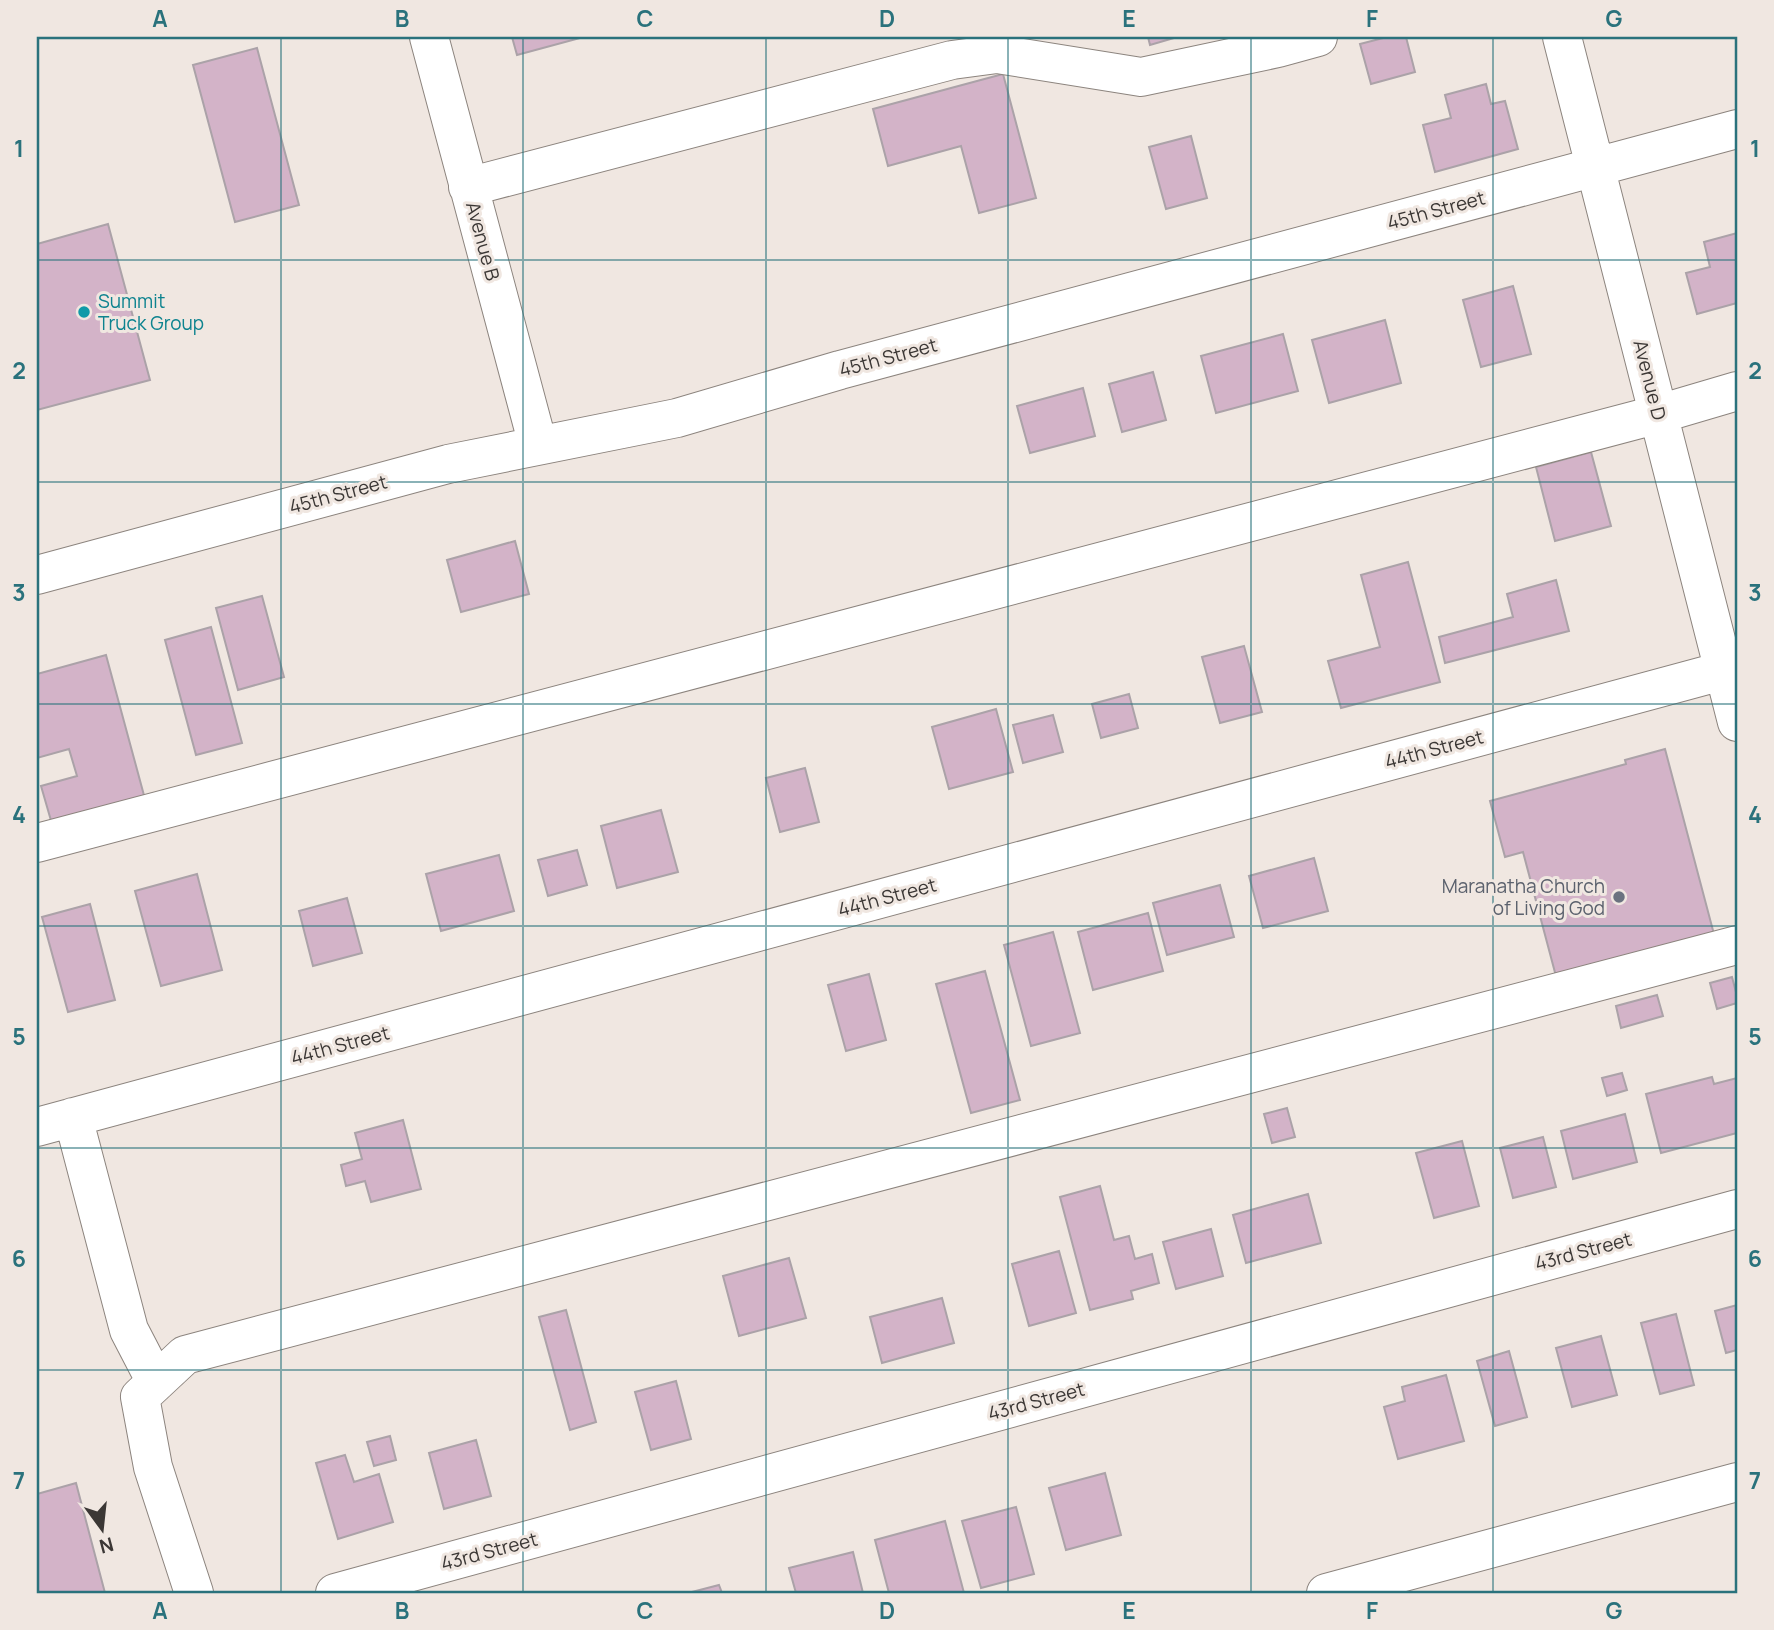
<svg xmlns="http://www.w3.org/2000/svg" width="1774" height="1630" font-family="Manrope,sans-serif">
<rect width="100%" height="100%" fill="#f0e7e1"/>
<!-- building -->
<path fill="#d3b3c8" stroke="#aba2a8" stroke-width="2" d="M 512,37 L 579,37 L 580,38 L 517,55 Z
M 1148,37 L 1174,37 L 1174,38 L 1150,45 Z
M 1387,37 L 1406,37 L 1415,72 L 1371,84 L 1360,44 Z
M 257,48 L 299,205 L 235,222 L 193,65 Z
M 1003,74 L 1036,198 L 979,213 L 961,146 L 888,166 L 873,109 Z
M 1486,84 L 1491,104 L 1505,101 L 1518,149 L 1435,172 L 1423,125 L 1451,118 L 1445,95 Z
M 1191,136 L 1207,198 L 1166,209 L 1149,147 Z
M 108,224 L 150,380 L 37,410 L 37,244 Z
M 1737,233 L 1737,303 L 1697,314 L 1686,273 L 1710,267 L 1704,242 Z
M 1513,286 L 1531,354 L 1481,367 L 1463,300 Z
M 1385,320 L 1401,383 L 1329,403 L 1312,340 Z
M 1283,334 L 1298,391 L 1216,413 L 1201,356 Z
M 1153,372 L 1166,420 L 1122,432 L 1109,384 Z
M 1083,388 L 1095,436 L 1030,453 L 1017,406 Z
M 1591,452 L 1611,526 L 1555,541 L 1536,467 Z
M 515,541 L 529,594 L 461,612 L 447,560 Z
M 1408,562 L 1440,682 L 1341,708 L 1328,661 L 1380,647 L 1361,575 Z
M 1556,580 L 1569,631 L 1445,663 L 1439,637 L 1513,617 L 1507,594 Z
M 262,596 L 284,677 L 238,690 L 216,608 Z
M 211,627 L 242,743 L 196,755 L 165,640 Z
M 1244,646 L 1262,712 L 1220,723 L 1202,657 Z
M 106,655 L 145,799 L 52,824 L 41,786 L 77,776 L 69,749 L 37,758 L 37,674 Z
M 1129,694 L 1138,728 L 1101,738 L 1092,704 Z
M 996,709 L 1013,772 L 949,789 L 932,727 Z
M 1053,715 L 1063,752 L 1023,763 L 1013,725 Z
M 1665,749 L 1715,938 L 1557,980 L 1523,852 L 1505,857 L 1490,801 L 1626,764 L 1625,760 Z
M 805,768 L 819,822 L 780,832 L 766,778 Z
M 661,810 L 678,872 L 617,888 L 601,826 Z
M 577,850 L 587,885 L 548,896 L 538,860 Z
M 499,855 L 514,911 L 441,931 L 426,874 Z
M 1314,858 L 1328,911 L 1263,928 L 1249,876 Z
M 197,874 L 222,970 L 161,986 L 135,891 Z
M 1220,885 L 1234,937 L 1167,955 L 1153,903 Z
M 347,898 L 362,953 L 313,966 L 299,911 Z
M 90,904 L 115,1000 L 68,1012 L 42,917 Z
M 1148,913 L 1163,971 L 1093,990 L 1078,932 Z
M 1053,932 L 1080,1033 L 1031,1046 L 1004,945 Z
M 985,971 L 1020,1100 L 971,1113 L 936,984 Z
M 869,974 L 886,1040 L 846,1051 L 828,985 Z
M 1732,977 L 1737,996 L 1737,1003 L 1717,1009 L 1710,983 Z
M 1657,995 L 1663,1016 L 1621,1028 L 1616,1006 Z
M 1622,1073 L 1627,1090 L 1607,1096 L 1602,1078 Z
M 1712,1077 L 1714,1084 L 1737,1078 L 1737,1133 L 1661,1153 L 1646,1094 Z
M 1287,1108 L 1295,1137 L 1272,1143 L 1264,1114 Z
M 1625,1114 L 1637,1162 L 1573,1179 L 1561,1131 Z
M 403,1120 L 421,1189 L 371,1202 L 365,1181 L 346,1186 L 341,1165 L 362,1159 L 355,1133 Z
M 1543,1137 L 1556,1187 L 1513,1198 L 1500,1148 Z
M 1462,1141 L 1479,1206 L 1434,1218 L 1416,1153 Z
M 1100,1186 L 1114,1240 L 1129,1236 L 1135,1259 L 1152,1254 L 1159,1283 L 1131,1291 L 1133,1299 L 1090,1310 L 1060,1197 Z
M 1308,1194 L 1321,1243 L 1246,1263 L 1233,1215 Z
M 1211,1229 L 1223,1276 L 1176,1289 L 1163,1242 Z
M 1059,1251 L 1076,1313 L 1029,1326 L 1012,1264 Z
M 789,1258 L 806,1318 L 739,1336 L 723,1276 Z
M 942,1298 L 954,1343 L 882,1363 L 870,1317 Z
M 1737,1305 L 1737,1350 L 1726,1353 L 1715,1311 Z
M 566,1310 L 596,1422 L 570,1430 L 539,1317 Z
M 1676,1314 L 1694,1385 L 1660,1394 L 1641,1323 Z
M 1601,1336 L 1617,1395 L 1572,1407 L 1556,1348 Z
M 1509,1351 L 1527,1417 L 1495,1426 L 1477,1361 Z
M 1446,1375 L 1464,1441 L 1398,1459 L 1384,1407 L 1405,1401 L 1402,1387 Z
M 676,1381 L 691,1439 L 651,1450 L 635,1392 Z
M 390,1436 L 396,1460 L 374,1466 L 367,1442 Z
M 476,1440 L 491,1496 L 444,1509 L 429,1453 Z
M 345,1455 L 354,1482 L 379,1474 L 393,1522 L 338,1539 L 316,1463 Z
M 1105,1473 L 1121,1535 L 1066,1550 L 1049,1488 Z
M 76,1483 L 105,1593 L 37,1593 L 37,1494 Z
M 1016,1507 L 1034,1574 L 981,1588 L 962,1521 Z
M 945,1521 L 964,1593 L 889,1593 L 875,1540 Z
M 853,1552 L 863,1593 L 796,1593 L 789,1568 Z
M 719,1585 L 722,1593 L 688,1593 Z"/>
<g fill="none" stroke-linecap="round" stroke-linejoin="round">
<defs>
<path id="minor" d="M 429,37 L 538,445
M 1259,37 L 1278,48 L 1318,37
M 1562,37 L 1737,722
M 468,187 L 952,60 L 997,54 L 1141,77 L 1278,48
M 37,575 L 448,464 L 677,418 L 840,370 L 1737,129
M 37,843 L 1659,414 L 1737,391
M 73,1117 L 129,1330 L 156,1382
M 37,1127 L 1737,667
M 194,1593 L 153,1467 L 140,1397 L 185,1355 L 1737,945
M 335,1593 L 1737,1209
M 1326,1593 L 1737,1482"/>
</defs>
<!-- minor casing -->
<use href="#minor" stroke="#8c847e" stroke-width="40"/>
<!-- minor -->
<use href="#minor" stroke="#fff" stroke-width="38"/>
</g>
<!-- grid -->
<path fill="none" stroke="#2a727c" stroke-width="2" stroke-opacity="0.55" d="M 281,37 L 281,1593M 523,37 L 523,1593M 766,37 L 766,1593M 1008,37 L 1008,1593M 1251,37 L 1251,1593M 1493,37 L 1493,1593M 37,260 L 1737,260M 37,482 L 1737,482M 37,704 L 1737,704M 37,926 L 1737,926M 37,1148 L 1737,1148M 37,1370 L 1737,1370"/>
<!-- markers -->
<circle fill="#0f9aa8" stroke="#f0e7e1" stroke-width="2.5" cx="84" cy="312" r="7"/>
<circle fill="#6b7280" stroke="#f0e7e1" stroke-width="2.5" cx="1619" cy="897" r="7"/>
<g text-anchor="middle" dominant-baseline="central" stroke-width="6" stroke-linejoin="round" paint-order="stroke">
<!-- street labels -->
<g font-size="19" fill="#3b3735" stroke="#f0e7e1">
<text transform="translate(1436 210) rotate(-15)">45th Street</text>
<text transform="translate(483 241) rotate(75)">Avenue B</text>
<text transform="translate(888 357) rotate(-15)">45th Street</text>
<text transform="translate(1650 380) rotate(76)">Avenue D</text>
<text transform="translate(338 494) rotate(-15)">45th Street</text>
<text transform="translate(1434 749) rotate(-15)">44th Street</text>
<text transform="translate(887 897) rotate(-15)">44th Street</text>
<text transform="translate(340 1045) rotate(-15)">44th Street</text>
<text transform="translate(1583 1251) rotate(-15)">43rd Street</text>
<text transform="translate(1036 1401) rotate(-15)">43rd Street</text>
<text transform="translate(489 1551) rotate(-15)">43rd Street</text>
</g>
<!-- culture labels -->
<g font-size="19" fill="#0d838f" stroke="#f0e7e1" text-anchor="start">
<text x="98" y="301">Summit<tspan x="98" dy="22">Truck Group</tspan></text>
</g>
<!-- worship labels -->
<g font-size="19" fill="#5b616d" stroke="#f0e7e1" text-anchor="end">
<text x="1605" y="886">Maranatha Church<tspan x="1605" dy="22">of Living God</tspan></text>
</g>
</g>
<!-- border -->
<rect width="1774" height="1630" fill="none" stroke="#f0e7e1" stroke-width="77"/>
<!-- north arrow -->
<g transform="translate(102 1529) rotate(165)" stroke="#f0e7e1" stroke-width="5" paint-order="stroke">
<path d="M0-5L12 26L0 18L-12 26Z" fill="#3b3735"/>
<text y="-10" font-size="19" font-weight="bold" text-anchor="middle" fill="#3b3735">N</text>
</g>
<rect x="38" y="38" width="1698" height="1554" fill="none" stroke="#2a727c" stroke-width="2.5"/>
<g font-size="23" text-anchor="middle" font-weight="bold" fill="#2a727c">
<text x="160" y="27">A</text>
<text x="402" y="27">B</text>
<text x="645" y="27">C</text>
<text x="887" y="27">D</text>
<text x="1129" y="27">E</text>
<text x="1372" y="27">F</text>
<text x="1614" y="27">G</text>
<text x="19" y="157">1</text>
<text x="1755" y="157">1</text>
<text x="19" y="379">2</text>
<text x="1755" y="379">2</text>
<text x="19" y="601">3</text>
<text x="1755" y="601">3</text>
<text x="19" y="823">4</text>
<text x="1755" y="823">4</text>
<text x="19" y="1045">5</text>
<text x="1755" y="1045">5</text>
<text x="19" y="1267">6</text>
<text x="1755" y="1267">6</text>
<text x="19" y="1489">7</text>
<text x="1755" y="1489">7</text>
<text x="160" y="1619">A</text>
<text x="402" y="1619">B</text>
<text x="645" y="1619">C</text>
<text x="887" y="1619">D</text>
<text x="1129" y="1619">E</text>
<text x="1372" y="1619">F</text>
<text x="1614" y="1619">G</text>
</g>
</svg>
